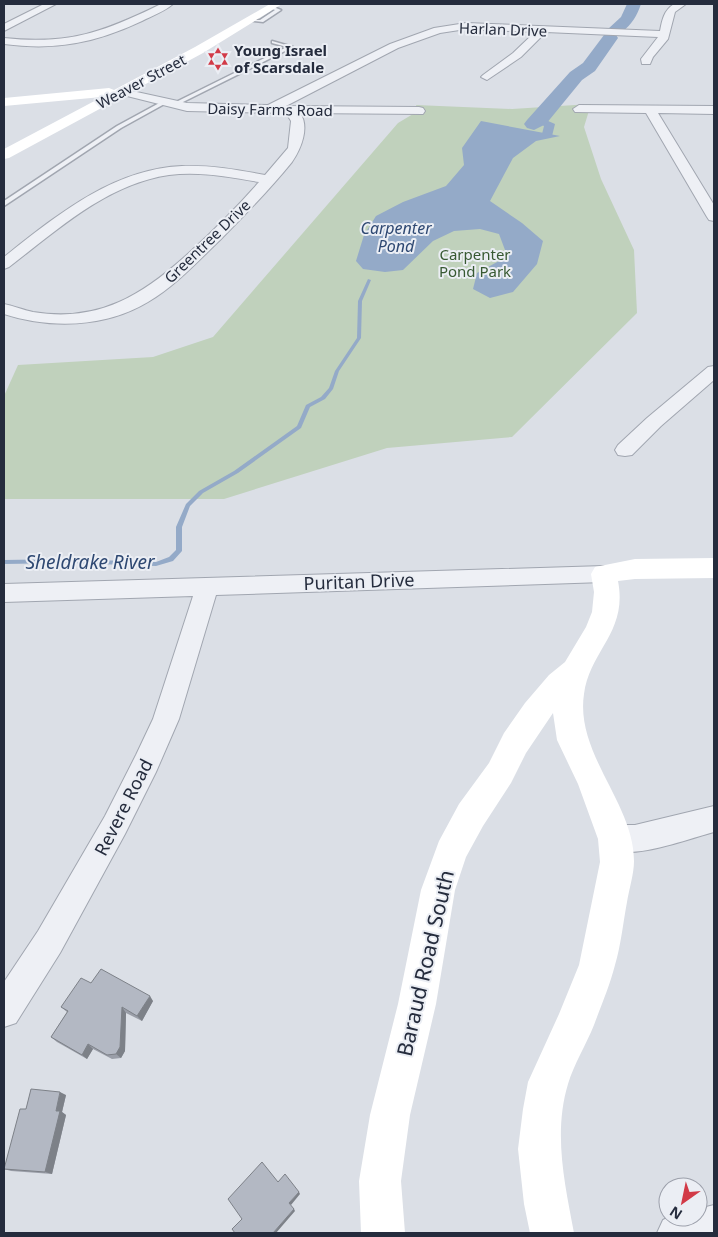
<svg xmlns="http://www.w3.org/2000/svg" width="718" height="1237" font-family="'Noto Sans',sans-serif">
<rect width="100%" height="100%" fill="#dbdfe6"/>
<!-- green -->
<path fill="#c0d1bc" d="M 591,104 L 584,127 L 601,179 L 634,250 L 637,313 L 512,437 L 387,448 L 224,499 L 4,499 L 4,396 L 18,365 L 153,357 L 213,337 L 398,123 L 418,111 L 416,105 L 512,109 Z"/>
<!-- water -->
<path fill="#94aac8" d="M 481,121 L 560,136 L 536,141 L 513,158 L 490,201 L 522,223 L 543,241 L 537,264 L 513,292 L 490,298 L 473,289 L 477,273 L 499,261 L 505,250 L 499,234 L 480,229 L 454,231 L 433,241 L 403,270 L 385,272 L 363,269 L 356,261 L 364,235 L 376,216 L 403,202 L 446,186 L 464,165 L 462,148 Z"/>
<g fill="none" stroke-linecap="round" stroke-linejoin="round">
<!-- stream -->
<path fill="#94aac8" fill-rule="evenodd" d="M 368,279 L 371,280 L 362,301 L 361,338 L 339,371 L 333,389 L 325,399 L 310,407 L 301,428 L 238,473 L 203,493 L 190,506 L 182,527 L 182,551 L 173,561 L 156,566 L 67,563 L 4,564 L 4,560 L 67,559 L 156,562 L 169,557 L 176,550 L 176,527 L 186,504 L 199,491 L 234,471 L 297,426 L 306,405 L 321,397 L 329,388 L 335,371 L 357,338 L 358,301 Z"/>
<!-- canal -->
<path fill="#94aac8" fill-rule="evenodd" d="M 539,117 L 555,124 L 552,136 L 544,136 L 542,134 L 544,126 L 534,120 Z"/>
<!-- river -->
<path fill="#94aac8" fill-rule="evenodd" d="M 627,4 L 641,4 C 637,16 632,24 622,32 L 610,32 L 608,29 L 621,17 Z
M 610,33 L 616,35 L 618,38 L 595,71 L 582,80 L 546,124 L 534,130 L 527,128 L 524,124 L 527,120 L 570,72 L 583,63 L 604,35 Z"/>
<defs>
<path id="lane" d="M 271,6 L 281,10 L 263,22 L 247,20 L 260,20 L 275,10 L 269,8 Z
M 272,41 L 293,47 L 177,105 L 172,104 L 287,47 L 272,43 Z
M 163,101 L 168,102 L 121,128 L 4,206 L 4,201 L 117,126 Z"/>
<path id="street" d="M 44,4 L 56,4 L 4,31 L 4,24 Z
M 161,4 L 173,4 C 165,11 152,16 142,21 C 95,43 56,51 4,44 L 4,38 C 69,45 104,32 161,4 Z
M 674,4 L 686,4 L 675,12 L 668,39 L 653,57 L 650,64 L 642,64 L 641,59 L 658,37 L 546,32 L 521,57 L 487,80 L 481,77 L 483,75 L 513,53 L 535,32 L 466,29 L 440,33 L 398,48 L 286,106 L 419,107 L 423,108 L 425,111 L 423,114 L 300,113 C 310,127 301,149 292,162 C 270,189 245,215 220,240 C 197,262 175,286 148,302 C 105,328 50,329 4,314 L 4,304 C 14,306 23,310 33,312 C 99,323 143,295 190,252 C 214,230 237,207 259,182 C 230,177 199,171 169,175 C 107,184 57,230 9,267 L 4,269 L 4,257 C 56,216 112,169 182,166 C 210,165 238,170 265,175 L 288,148 L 291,121 L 286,113 L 187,111 L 119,94 L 117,92 L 119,90 L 123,89 L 187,103 L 268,105 L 390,44 L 434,28 L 466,23 L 660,31 C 662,20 664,10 674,4 Z
M 579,105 L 714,106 L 714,114 L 658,113 L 714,205 L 714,221 L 709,220 L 707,217 L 646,113 L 575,112 L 573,109 Z
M 714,366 L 714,380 L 661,426 L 632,455 L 625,456 L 618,455 L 615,450 L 618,445 L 647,418 L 708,367 Z
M 604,566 L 612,568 L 615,574 L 612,580 L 604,582 L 216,595 L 179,719 L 156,772 L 125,834 L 60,953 L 16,1023 L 4,1027 L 4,982 L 38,931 L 105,816 L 136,755 L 153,719 L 193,596 L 4,602 L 4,584 Z
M 714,806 L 714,832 C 684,840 634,860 605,849 L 601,839 L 605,829 L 615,825 L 635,825 Z
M 714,1205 L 714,1233 L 657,1233 L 663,1220 L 669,1217 L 698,1217 L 698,1209 Z"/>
</defs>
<!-- lane casing -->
<use href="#lane" stroke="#a1a6b0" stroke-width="3"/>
<!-- street casing -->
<use href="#street" stroke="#a1a6b0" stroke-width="2"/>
<!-- lane -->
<use href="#lane" fill="#eef0f5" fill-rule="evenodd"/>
<!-- street -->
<use href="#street" fill="#eef0f5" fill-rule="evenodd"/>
<!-- secondary -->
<path fill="#fff" fill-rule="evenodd" d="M 270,4 L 282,4 L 203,53 L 9,158 L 4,159 L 4,149 L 102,97 L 4,106 L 4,98 L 109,88 L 114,90 L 195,47 Z
M 714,558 L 714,578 L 635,579 L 618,581 C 628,632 590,650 584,694 C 575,754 634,803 634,861 C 634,874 629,889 627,902 C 623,923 621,945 615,965 C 610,985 601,1006 594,1025 C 586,1045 574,1064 568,1084 C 553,1134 565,1184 574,1233 L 530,1233 L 524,1204 L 518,1149 L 523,1109 L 528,1082 L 559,1014 L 579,965 L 600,862 L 598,839 L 578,784 L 557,740 L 553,713 L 526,753 L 511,783 L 483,826 L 466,857 L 455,890 L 436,1004 L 410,1115 L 401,1181 L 405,1233 L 361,1233 L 359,1181 L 370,1115 L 398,1004 L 421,890 L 439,841 L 459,804 L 489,763 L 504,733 L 525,703 L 549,675 L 565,662 L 586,627 L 592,612 L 594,592 L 591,574 L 595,567 L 635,559 Z"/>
</g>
<!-- wall -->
<path fill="#9a9ea8" d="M 91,983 L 153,1001 L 142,1021 L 126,1013 L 125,1051 L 121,1058 L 112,1059 L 93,1049 L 87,1059 L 57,1042 L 51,1037 L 67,1012 L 61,1007 Z
M 66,1095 L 62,1112 L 66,1115 L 52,1174 L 11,1171 L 4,1169 L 26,1109 Z"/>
<!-- shaded-wall -->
<path fill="#7d8188" d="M 150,996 L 153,1001 L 142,1021 L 137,1016 Z
M 122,1007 L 126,1013 L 125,1051 L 121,1058 L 116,1054 Z
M 88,1044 L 93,1049 L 87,1059 L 82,1055 Z
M 60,1092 L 66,1095 L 62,1112 L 66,1115 L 52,1174 L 45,1172 L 56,1111 Z
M 299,1192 L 300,1194 L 291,1205 L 289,1203 Z
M 294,1209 L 295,1211 L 276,1233 L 273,1233 Z"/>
<!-- building -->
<path fill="#b3b8c3" stroke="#7d8188" d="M 101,969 L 150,996 L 137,1016 L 122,1007 L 120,1047 L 116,1054 L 107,1055 L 88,1044 L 82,1055 L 51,1037 L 68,1011 L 61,1007 L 81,978 L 91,983 Z
M 31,1089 L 60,1092 L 56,1111 L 60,1111 L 45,1172 L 4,1169 L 20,1109 L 26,1109 Z
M 262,1162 L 278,1182 L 285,1174 L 299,1192 L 289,1203 L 294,1209 L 273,1233 L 235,1233 L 232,1229 L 242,1219 L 228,1199 Z"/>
<!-- icons -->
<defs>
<symbol id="synagogue-bare" viewBox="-9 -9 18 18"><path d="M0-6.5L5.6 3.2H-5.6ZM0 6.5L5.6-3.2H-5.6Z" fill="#d23a47" stroke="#ebeef4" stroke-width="2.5" paint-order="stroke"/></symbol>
</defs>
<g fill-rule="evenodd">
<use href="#synagogue-bare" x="202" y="43" width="32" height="32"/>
</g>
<g text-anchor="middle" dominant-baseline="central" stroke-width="4" stroke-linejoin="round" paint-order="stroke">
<!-- far-street labels -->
<g font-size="15" fill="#252c3d" stroke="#ebeef4">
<text transform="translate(503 29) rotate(2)">Harlan Drive</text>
<text transform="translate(141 81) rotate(-28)">Weaver Street</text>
<text transform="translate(270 109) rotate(1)">Daisy Farms Road</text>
<text transform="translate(207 241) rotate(-44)">Greentree Drive</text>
</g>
<!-- far-poi labels -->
<g font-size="15" font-weight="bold" fill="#252c3d" stroke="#ebeef4" text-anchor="start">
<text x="234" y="50">Young Israel<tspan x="234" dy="17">of Scarsdale</tspan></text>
</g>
<!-- far-park labels -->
<g font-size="15" fill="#375932" stroke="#ebeef4">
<text x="475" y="254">Carpenter<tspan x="475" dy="17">Pond Park</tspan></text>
</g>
<!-- far-water labels -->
<g font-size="16" font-style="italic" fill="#2e4872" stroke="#ebeef4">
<text x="396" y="228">Carpenter<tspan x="396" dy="18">Pond</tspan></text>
</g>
<!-- street labels -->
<g font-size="18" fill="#252c3d" stroke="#ebeef4">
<text transform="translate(359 581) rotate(-2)">Puritan Drive</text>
<text transform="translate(123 807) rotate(-63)">Revere Road</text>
</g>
<!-- water labels -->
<g font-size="19" font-style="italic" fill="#2e4872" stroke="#ebeef4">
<text x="90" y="562">Sheldrake River</text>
</g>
<!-- near-street labels -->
<g font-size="21" fill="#252c3d" stroke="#ebeef4">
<text transform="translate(425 963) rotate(-77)">Baraud Road South</text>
</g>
</g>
<!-- border -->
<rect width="718" height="1237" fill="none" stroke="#252c3d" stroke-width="10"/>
<!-- north arrow -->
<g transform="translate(683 1202) rotate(213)"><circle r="24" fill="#ebeef4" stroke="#9ca0ab"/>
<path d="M0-4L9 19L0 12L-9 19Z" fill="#d23a47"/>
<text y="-8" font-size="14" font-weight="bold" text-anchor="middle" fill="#252c3d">N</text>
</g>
</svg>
